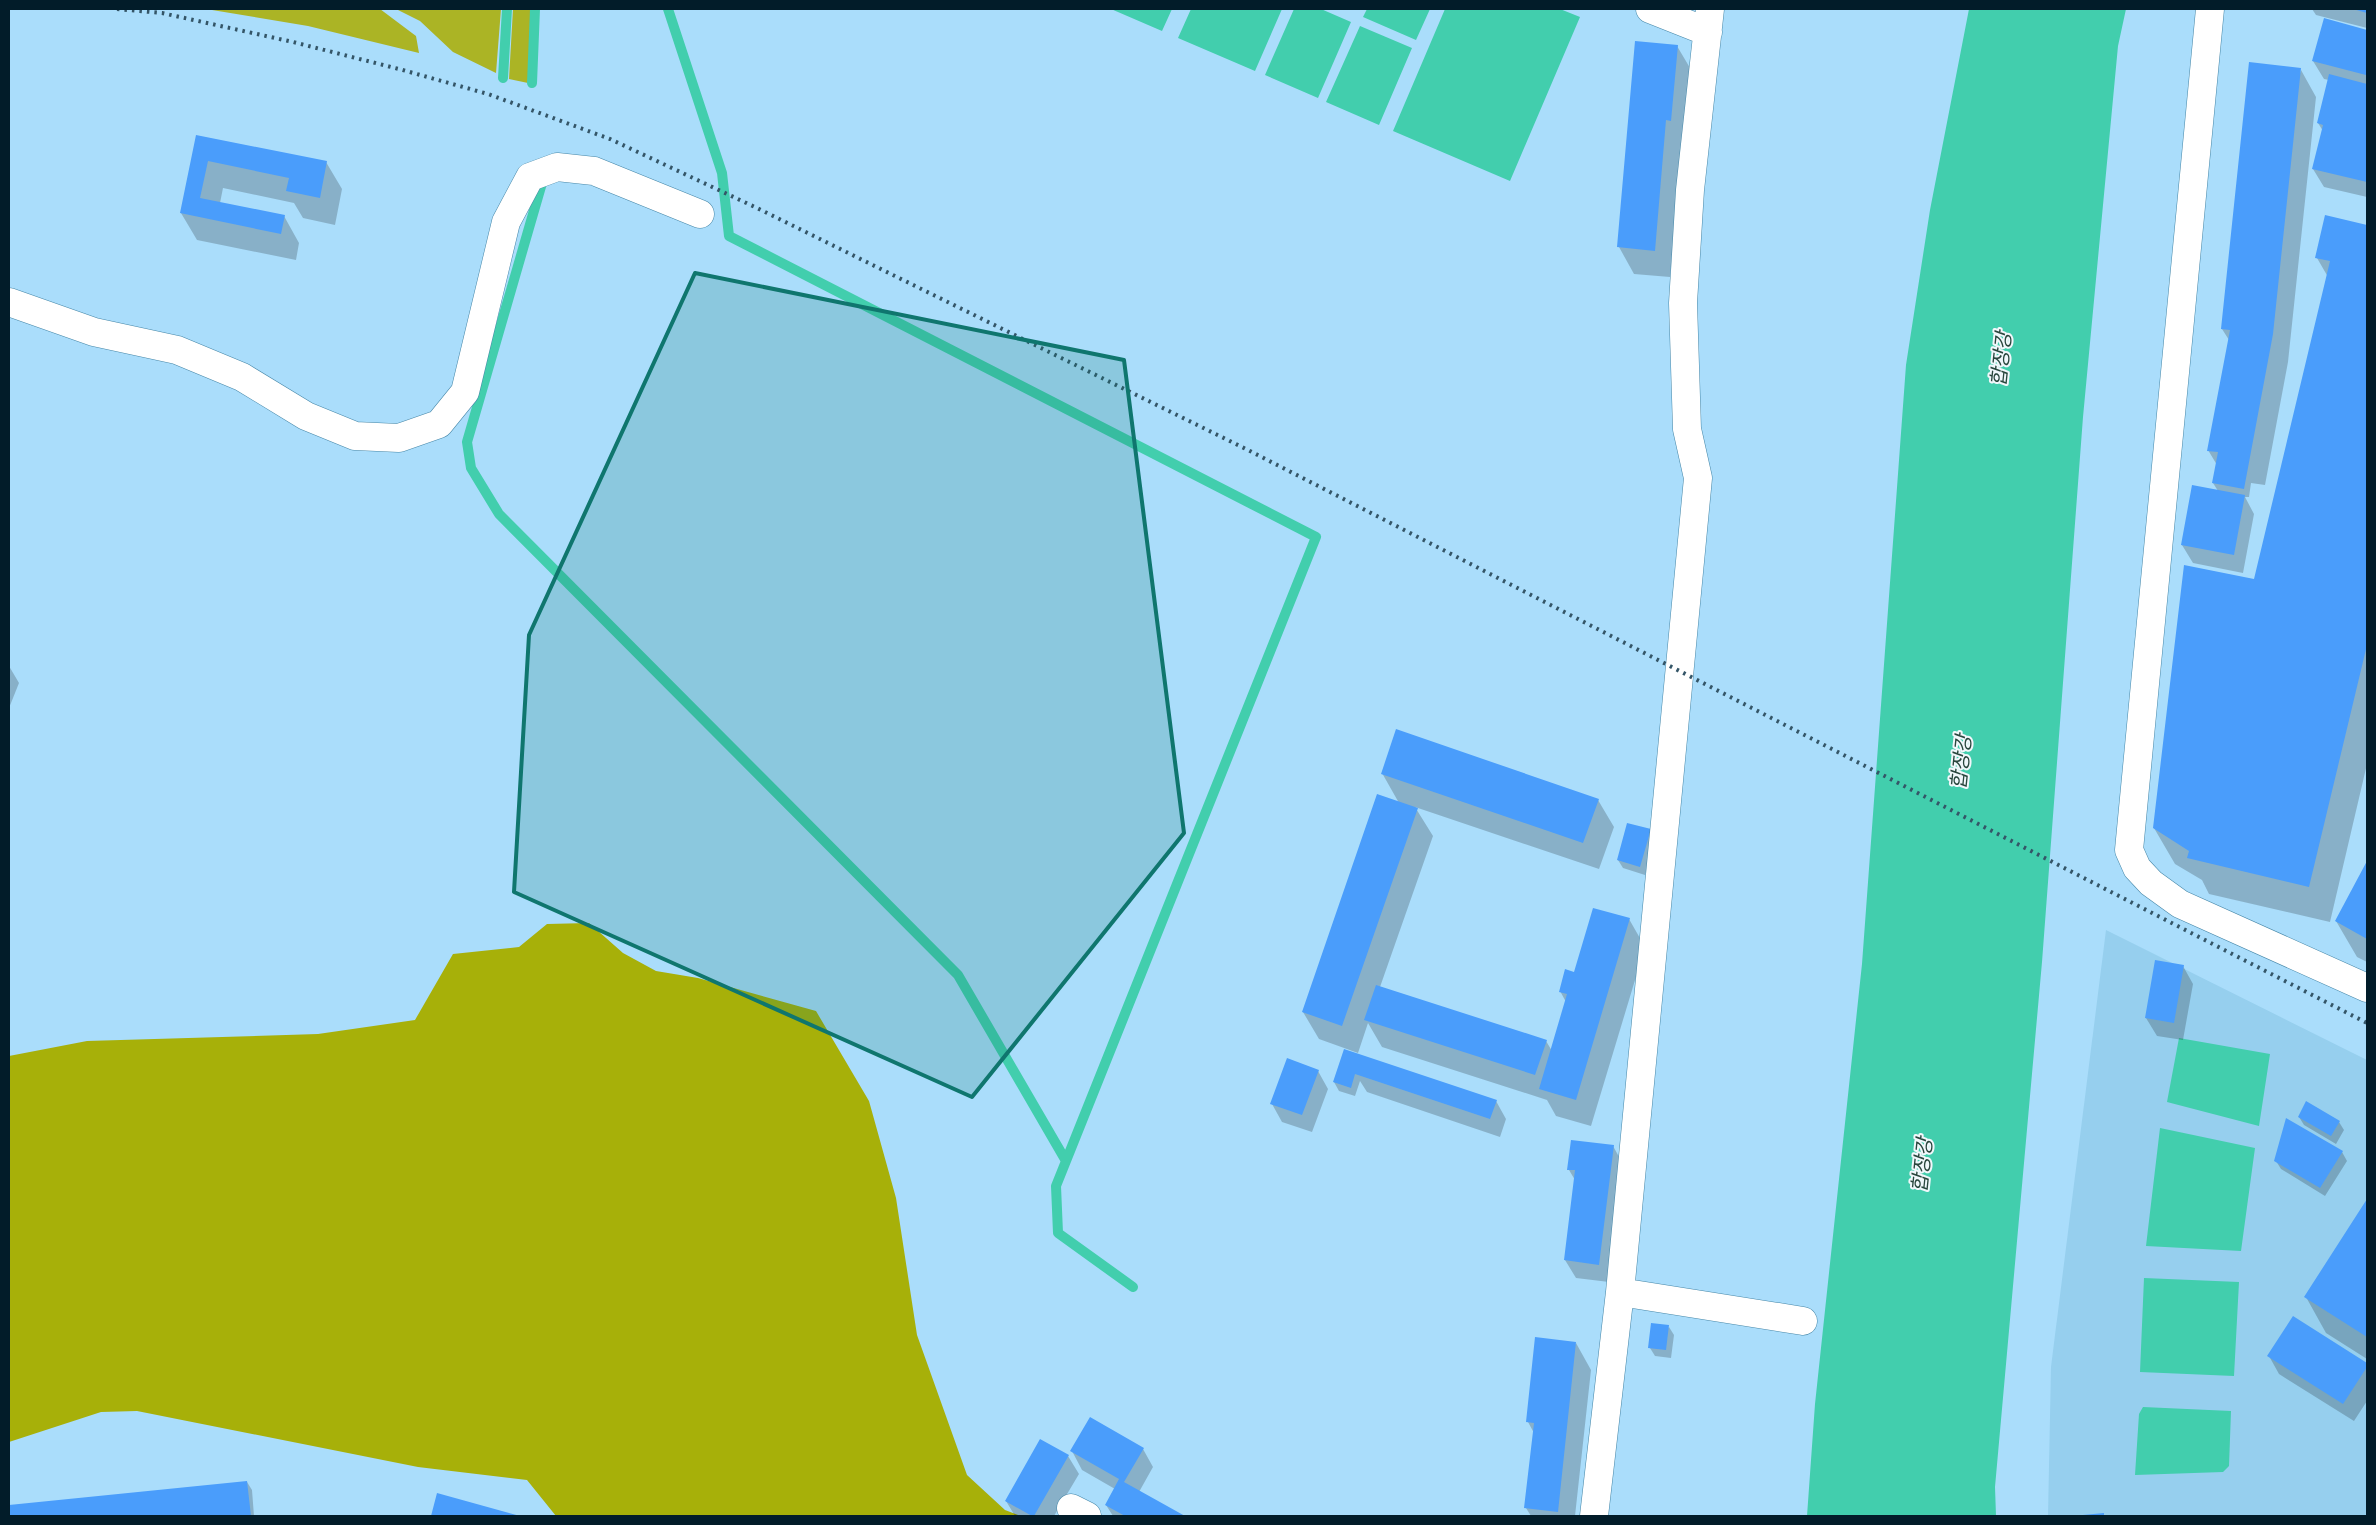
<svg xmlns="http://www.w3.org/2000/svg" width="2376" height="1525" font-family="Commissioner,'Noto Sans KR',sans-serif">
<rect width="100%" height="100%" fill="#aaddfb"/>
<!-- built -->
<path fill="#96cfee" d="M 2106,930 L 2367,1060 L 2367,1516 L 2048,1516 L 2051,1367 Z"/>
<!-- green -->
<path fill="#abb425" d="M 206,9 L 380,9 L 416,36 L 419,53 L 308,26 Z
M 396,9 L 501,9 L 496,73 L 453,52 L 420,21 Z
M 513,9 L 531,9 L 528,83 L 509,79 Z"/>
<!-- forest -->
<path fill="#a7b009" d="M 589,923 L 623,953 L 656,971 L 698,978 L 816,1011 L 869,1101 L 896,1198 L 917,1335 L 967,1475 L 1005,1510 L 1021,1516 L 556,1516 L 527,1480 L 418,1467 L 137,1411 L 101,1412 L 9,1442 L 9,1056 L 87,1041 L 318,1034 L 415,1020 L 453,954 L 519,947 L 547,924 Z"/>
<!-- water -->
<path fill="#42cead" d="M 1111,9 L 1172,9 L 1162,31 Z
M 1191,9 L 1282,9 L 1255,71 L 1178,38 Z
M 1294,9 L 1321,9 L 1351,22 L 1318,98 L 1265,75 Z
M 1367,9 L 1430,9 L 1416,40 L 1363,17 Z
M 1445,9 L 1560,9 L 1580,17 L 1510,181 L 1393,131 Z
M 1969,9 L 2126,9 L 2118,46 L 2083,417 L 2042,962 L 1995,1487 L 1996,1516 L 1807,1516 L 1815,1404 L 1862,964 L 1906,365 L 1930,210 Z
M 1360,26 L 1412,48 L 1379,125 L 1326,102 Z
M 2179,1038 L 2270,1054 L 2259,1126 L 2167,1102 Z
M 2160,1128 L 2255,1148 L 2241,1251 L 2146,1246 Z
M 2144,1278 L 2239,1282 L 2234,1376 L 2140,1372 Z
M 2143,1407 L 2231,1411 L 2229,1466 L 2223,1472 L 2135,1475 L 2139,1414 Z"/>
<!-- shadow -->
<path fill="#0003" d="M 2312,9 L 2367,9 L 2367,28 L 2316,15 Z
M 2325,20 L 2367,31 L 2367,197 L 2324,187 L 2313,169 L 2323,131 L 2318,123 L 2329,80 L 2324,79 L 2313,61 Z
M 1677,46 L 1693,73 L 1682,147 L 1670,277 L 1634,274 L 1619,247 Z
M 2301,70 L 2316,97 L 2288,362 L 2265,485 L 2251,483 L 2249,497 L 2245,497 L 2254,514 L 2243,573 L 2193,563 L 2182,545 L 2218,491 L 2213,483 L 2217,465 L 2208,450 L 2229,340 L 2222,329 Z
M 197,136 L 326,162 L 342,189 L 335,225 L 303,218 L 294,203 L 223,188 L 220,203 L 284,216 L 299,243 L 296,260 L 197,240 L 181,213 Z
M 2326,217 L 2367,226 L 2367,764 L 2330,922 L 2209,894 L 2202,880 L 2175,864 L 2154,828 L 2255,581 L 2328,277 L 2317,258 Z
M 9,666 L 19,683 L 9,708 Z
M 1382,773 L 1598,800 L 1614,827 L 1599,869 L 1415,807 L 1433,836 L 1380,987 L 1546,1041 L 1552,1051 L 1566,1002 L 1560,991 L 1575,973 L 1629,919 L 1645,947 L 1591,1126 L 1556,1116 L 1547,1100 L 1382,1047 L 1368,1023 L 1358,1053 L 1319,1039 L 1303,1012 L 1399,803 Z
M 1650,830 L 1655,839 L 1645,875 L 1623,868 L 1618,860 Z
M 2367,863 L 2367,962 L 2357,957 L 2336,921 Z
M 2183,966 L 2193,984 L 2183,1040 L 2157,1036 L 2146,1018 Z
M 1361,1056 L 1496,1101 L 1506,1119 L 1500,1137 L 1367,1092 L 1360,1081 L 1355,1096 L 1339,1091 L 1334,1082 Z
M 1318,1071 L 1328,1089 L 1312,1132 L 1282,1122 L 1272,1104 Z
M 2299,1117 L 2339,1122 L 2344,1130 L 2336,1144 L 2304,1125 Z
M 1613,1146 L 1623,1164 L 1609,1282 L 1576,1278 L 1565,1260 L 1575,1180 L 1569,1170 Z
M 2342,1152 L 2347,1161 L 2325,1196 L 2281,1169 L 2276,1161 Z
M 2367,1202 L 2367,1359 L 2326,1333 L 2306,1297 Z
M 2293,1317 L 2367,1365 L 2367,1401 L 2354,1421 L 2279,1374 L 2269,1356 Z
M 1669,1327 L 1674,1335 L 1671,1358 L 1655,1356 L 1650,1348 Z
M 1576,1343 L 1591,1370 L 1575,1516 L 1531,1516 L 1526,1508 L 1534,1433 L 1528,1422 Z
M 1143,1449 L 1153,1467 L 1139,1492 L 1182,1516 L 1113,1516 L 1106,1505 L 1115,1489 L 1082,1470 L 1072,1451 Z
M 1068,1456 L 1079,1474 L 1054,1516 L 1015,1516 L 1006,1501 Z
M 247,1482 L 252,1490 L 254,1516 L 9,1516 L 9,1506 Z
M 438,1495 L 518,1516 L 432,1516 Z"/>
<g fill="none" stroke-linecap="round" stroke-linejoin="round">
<!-- stream -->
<path stroke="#42cead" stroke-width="10" d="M 668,9 L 722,173 L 729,236 L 1316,537 L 1056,1186 L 1058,1233 L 1133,1287
M 503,78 L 507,9
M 532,83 L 535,9
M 542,183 L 467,442 L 471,468 L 499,514 L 958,975 L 1066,1161"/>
</g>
<!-- building -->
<path fill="#4a9dfb" d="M 2353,9 L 2367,9 L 2367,13 Z
M 2324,18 L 2367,30 L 2366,75 L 2312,61 Z
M 1635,41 L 1678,45 L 1671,121 L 1666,120 L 1655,251 L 1617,247 Z
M 2249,62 L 2301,68 L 2273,334 L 2244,489 L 2212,483 L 2218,452 L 2207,451 L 2230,330 L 2221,329 Z
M 2329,74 L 2367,84 L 2367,182 L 2312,169 L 2323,125 L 2317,123 Z
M 196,135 L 327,161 L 320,198 L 286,191 L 289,178 L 208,161 L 200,198 L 285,215 L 281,234 L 180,213 Z
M 2325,215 L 2367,225 L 2367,645 L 2309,887 L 2187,858 L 2189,851 L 2153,828 L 2184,565 L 2254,579 L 2330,261 L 2315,258 Z
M 2192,485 L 2245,495 L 2234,555 L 2181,545 Z
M 1396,729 L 1599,799 L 1583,843 L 1381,774 Z
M 1377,794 L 1418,808 L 1342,1026 L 1302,1012 Z
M 1627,823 L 1651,829 L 1640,867 L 1617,860 Z
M 2367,861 L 2367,939 L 2335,921 Z
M 1593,908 L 1630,918 L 1576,1100 L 1539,1089 L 1567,994 L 1559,992 L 1565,969 L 1574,972 Z
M 2155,960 L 2184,965 L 2174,1023 L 2145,1018 Z
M 1376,985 L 1547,1040 L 1535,1075 L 1364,1020 Z
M 1344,1049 L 1497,1100 L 1490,1119 L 1355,1074 L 1351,1088 L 1333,1082 Z
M 1287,1058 L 1319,1070 L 1302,1115 L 1270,1104 Z
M 2306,1101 L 2340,1121 L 2331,1136 L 2298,1117 Z
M 2286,1118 L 2343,1151 L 2320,1188 L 2274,1161 Z
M 1571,1140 L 1614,1145 L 1599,1265 L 1564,1260 L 1575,1170 L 1567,1170 Z
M 2367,1199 L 2367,1337 L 2304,1297 Z
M 2293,1316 L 2367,1363 L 2367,1367 L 2343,1404 L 2267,1356 Z
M 1651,1323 L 1669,1325 L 1666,1350 L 1648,1348 Z
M 1535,1337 L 1576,1342 L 1558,1512 L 1524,1508 L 1534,1423 L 1526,1422 Z
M 1090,1417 L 1144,1448 L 1124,1482 L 1185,1516 L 1125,1516 L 1105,1505 L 1119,1479 L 1070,1451 Z
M 1040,1439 L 1069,1455 L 1034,1516 L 1032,1516 L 1005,1501 Z
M 247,1481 L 251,1516 L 9,1516 L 9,1505 Z
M 437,1493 L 520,1516 L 431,1516 Z
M 2104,1513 L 2104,1516 L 2083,1516 L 2083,1515 Z"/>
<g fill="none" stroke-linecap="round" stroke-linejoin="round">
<defs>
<path id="minor" d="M 1650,9 L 1708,32
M 2210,9 L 2129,850 L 2137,868 L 2151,883 L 2180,904 L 2367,988
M 9,302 L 94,332 L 177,350 L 242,377 L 306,416 L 355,436 L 399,438 L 439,424 L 465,392 L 506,222 L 530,177 L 557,167 L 594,171 L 700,214
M 1620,1292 L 1803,1321
M 1071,1508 L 1087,1516
M 1594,1516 L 1620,1292 L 1698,478 L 1687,429 L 1683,303 L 1690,190 L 1710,9"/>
</defs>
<!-- minor casing -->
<use href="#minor" stroke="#4687a8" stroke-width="29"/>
<!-- minor -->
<use href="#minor" stroke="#fff" stroke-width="28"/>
<!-- rail -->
<path stroke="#345567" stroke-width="4" stroke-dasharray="2.5 5" stroke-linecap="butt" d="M 117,9 L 162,13 L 293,42 L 399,69 L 488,94 L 610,139 L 757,208 L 1246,449 L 2367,1023"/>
</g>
<!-- marked area -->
<path fill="#0f766e" fill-opacity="0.2" stroke="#0f766e" stroke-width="4" stroke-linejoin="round" d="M 695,273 L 1124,360 L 1184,833 L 972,1097 L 514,892 L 529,635 Z"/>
<g text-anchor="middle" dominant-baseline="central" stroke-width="4" stroke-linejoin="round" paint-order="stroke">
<!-- water labels -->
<g font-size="20" font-style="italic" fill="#29463d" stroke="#f1f7fb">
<text transform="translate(2000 359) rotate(-84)">합장강</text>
<text transform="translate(1960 762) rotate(-84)">합장강</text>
<text transform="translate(1921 1165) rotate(-84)">합장강</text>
</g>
</g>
<!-- border -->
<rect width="2376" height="1525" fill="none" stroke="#021c29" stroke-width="20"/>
</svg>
